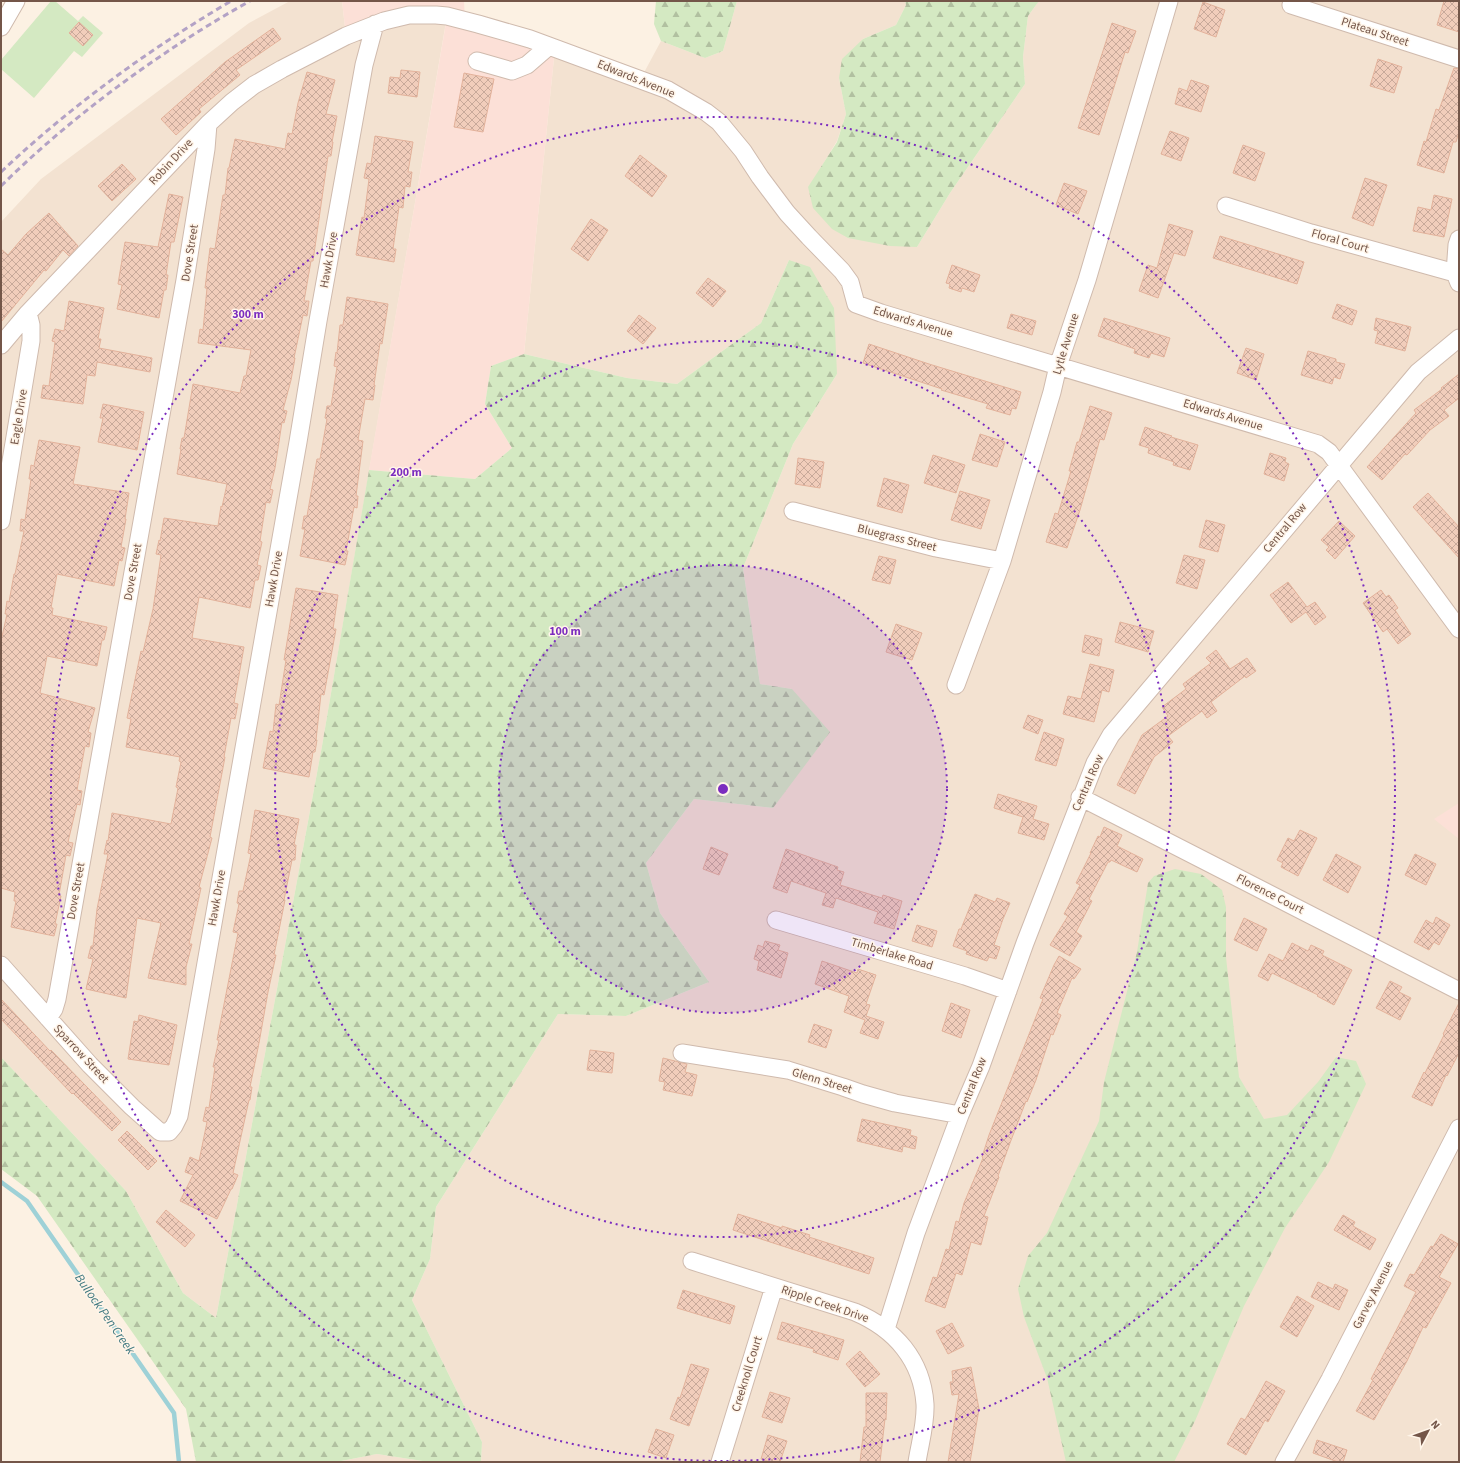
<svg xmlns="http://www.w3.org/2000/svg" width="1460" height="1463" font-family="'Source Sans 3',sans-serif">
<defs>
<pattern id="forest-firs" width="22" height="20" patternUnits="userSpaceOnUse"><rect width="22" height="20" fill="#d4e9c2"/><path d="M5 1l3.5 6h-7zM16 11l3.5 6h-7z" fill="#b1c0a0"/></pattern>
<pattern id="building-cross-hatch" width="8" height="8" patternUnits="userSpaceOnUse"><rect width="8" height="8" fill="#f1cdbb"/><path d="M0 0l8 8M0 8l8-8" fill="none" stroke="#c8a99a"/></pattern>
</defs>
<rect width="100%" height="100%" fill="#fcf1e3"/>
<!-- residential -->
<path fill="#f3e2d1" d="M 290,1 L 342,1 L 346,36 L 384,21 L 447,16 L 322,746 L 216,1318 L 183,1293 L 126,1191 L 1,1057 L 1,222 L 41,179 L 249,23 Z
M 737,1 L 905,1 L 906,5 L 896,25 L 863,39 L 839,78 L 846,114 L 837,141 L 809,187 L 917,247 L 950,193 L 1025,84 L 1023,57 L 1028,16 L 1039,1 L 1459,1 L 1459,1462 L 481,1462 L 482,1442 L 412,1300 L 430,1259 L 436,1207 L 558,1014 L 626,1016 L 709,982 L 660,913 L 646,863 L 694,799 L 773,808 L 792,689 L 760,684 L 743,568 L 793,444 L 837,374 L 789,260 L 761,323 L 677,384 L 627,378 L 524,354 L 555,48 L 640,80 L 661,41 L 705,58 L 723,51 Z
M 377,1454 L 429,1462 L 336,1462 Z"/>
<!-- commercial -->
<path fill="#fce0d7" d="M 342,1 L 464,1 L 465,21 L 555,48 L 524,354 L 491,366 L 485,404 L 512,448 L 475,479 L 369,470 L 447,17 L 436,15 L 346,36 Z
M 1459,803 L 1459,839 L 1434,819 Z"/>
<!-- forest -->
<path fill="url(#forest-firs)" d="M 656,1 L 737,1 L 723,51 L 705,58 L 661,41 L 654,24 Z
M 905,1 L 1039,1 L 1028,16 L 1023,57 L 1025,84 L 950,193 L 917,247 L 890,246 L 848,238 L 832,229 L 813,208 L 808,187 L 837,142 L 846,114 L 839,78 L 842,59 L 863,39 L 896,25 L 906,5 Z
M 789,260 L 810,267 L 834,308 L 837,374 L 793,444 L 743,568 L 760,684 L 792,689 L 830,732 L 773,808 L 694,799 L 646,863 L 660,913 L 709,982 L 626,1016 L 558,1014 L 436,1207 L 430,1259 L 412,1300 L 482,1442 L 481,1462 L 429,1462 L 377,1454 L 336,1462 L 196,1462 L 186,1409 L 37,1196 L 1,1169 L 1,1057 L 126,1191 L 183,1293 L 216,1318 L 322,746 L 369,470 L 475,479 L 512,448 L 485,404 L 491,366 L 524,354 L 627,378 L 677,384 L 761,323 Z
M 1175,869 L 1201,874 L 1222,890 L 1226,907 L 1226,957 L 1239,1077 L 1264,1119 L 1287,1115 L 1318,1082 L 1336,1057 L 1356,1061 L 1366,1084 L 1329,1162 L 1285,1228 L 1244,1306 L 1195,1421 L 1174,1462 L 1066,1462 L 1047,1378 L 1024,1317 L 1018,1289 L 1028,1256 L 1047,1233 L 1099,1121 L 1104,1082 L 1137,952 L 1148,883 L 1154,876 Z"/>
<!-- park -->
<path fill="#d4e9c2" d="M 51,1 L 55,1 L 78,21 L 83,16 L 103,33 L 82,57 L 74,51 L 34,98 L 1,69 L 1,60 Z"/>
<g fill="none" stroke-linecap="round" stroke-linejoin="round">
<!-- stream -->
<path stroke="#9ed1d7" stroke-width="4.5" d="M 1,1182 L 27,1201 L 174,1413 L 179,1462"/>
</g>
<!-- building -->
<path fill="url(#building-cross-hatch)" stroke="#e3b29b" d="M 1444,1 L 1459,1 L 1459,32 L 1437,25 Z
M 1203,2 L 1225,10 L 1216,37 L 1194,29 Z
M 79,22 L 93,35 L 83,46 L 69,33 Z
M 1112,23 L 1136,31 L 1128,53 L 1125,52 L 1099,135 L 1078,128 Z
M 273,28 L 281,39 L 236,70 L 240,75 L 199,109 L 201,112 L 176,135 L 161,119 L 225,62 Z
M 1378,59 L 1402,67 L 1394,93 L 1370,86 Z
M 1454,68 L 1459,69 L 1459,132 L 1456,142 L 1453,142 L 1444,173 L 1417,165 L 1424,141 L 1426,142 L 1436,109 L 1439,110 Z
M 401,70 L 420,72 L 417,97 L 388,93 L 390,77 L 400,78 Z
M 307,72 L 335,80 L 326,114 L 337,116 L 332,142 L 333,142 L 331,156 L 328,156 L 313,261 L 311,261 L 304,301 L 309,301 L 307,316 L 303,315 L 294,358 L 295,358 L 291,380 L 283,410 L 287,411 L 284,423 L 282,422 L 275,468 L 270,489 L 273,490 L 270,503 L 266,502 L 260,541 L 262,542 L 257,565 L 261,566 L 258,580 L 255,580 L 250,608 L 199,597 L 192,638 L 244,647 L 234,703 L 238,704 L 235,719 L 231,718 L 224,757 L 225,757 L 210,837 L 212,838 L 199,887 L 201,888 L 189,944 L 192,944 L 186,967 L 186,985 L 148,978 L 161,923 L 137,918 L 126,998 L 86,989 L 93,959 L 88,958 L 91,946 L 93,946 L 97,909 L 108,854 L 104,854 L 107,840 L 108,841 L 112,813 L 171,824 L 178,788 L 176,787 L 181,762 L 179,761 L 180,757 L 126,747 L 131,719 L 127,718 L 141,651 L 143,652 L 153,609 L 161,555 L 156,554 L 159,540 L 160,541 L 164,518 L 218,526 L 221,506 L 222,507 L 227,484 L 177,474 L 181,449 L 180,449 L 182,438 L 184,438 L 193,384 L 240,393 L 244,376 L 246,376 L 251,350 L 198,343 L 200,329 L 203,330 L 207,288 L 205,288 L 210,248 L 215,249 L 223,195 L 225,195 L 228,168 L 229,168 L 235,139 L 285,149 L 288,133 L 292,134 L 298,103 Z
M 464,73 L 494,79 L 483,132 L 454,127 Z
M 1191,80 L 1209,86 L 1201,112 L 1175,104 L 1179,88 L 1187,91 Z
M 1170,131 L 1189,138 L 1181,161 L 1161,154 Z
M 375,136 L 413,142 L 408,172 L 412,172 L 410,187 L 405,186 L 403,208 L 399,207 L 393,249 L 396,249 L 394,262 L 356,255 L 362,217 L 364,218 L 369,179 L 364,178 L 367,163 L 371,164 Z
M 1243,145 L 1265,153 L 1255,181 L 1233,173 Z
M 640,155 L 667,176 L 652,197 L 625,176 Z
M 122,164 L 136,179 L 112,201 L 98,186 Z
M 1365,178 L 1387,185 L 1373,226 L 1352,218 Z
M 1064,183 L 1087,191 L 1078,214 L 1056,205 Z
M 169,194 L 183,197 L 174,242 L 171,242 L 166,275 L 168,275 L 166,290 L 164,290 L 159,318 L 117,309 L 122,285 L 118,284 L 125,242 L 158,247 Z
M 1434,195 L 1452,199 L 1444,237 L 1413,231 L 1418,207 L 1431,210 Z
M 49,213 L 78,246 L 69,256 L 63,250 L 46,271 L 44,270 L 1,322 L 1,249 L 8,255 L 26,234 Z
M 591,219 L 608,230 L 588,261 L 571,249 Z
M 1169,224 L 1193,231 L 1185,256 L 1174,253 L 1158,298 L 1139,291 L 1148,265 L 1157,268 Z
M 1220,236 L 1304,262 L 1297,284 L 1213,258 Z
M 952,265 L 980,275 L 974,292 L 962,288 L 961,292 L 949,288 L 950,284 L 946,283 Z
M 708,278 L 726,291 L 713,307 L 696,293 Z
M 347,297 L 388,304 L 382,344 L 380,343 L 374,385 L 375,385 L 373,400 L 365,399 L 358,440 L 363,441 L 356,496 L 358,496 L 357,508 L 354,507 L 346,551 L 348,551 L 345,565 L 300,556 L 305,529 L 302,529 L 304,516 L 307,516 L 317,459 L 320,459 L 327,419 L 325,418 L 327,406 L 331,406 L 337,367 L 334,366 L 336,352 L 337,353 L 340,325 L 343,325 Z
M 69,301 L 104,308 L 98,339 L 101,339 L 99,348 L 152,358 L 150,372 L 97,362 L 95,376 L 87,375 L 83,404 L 41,398 L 43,385 L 49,386 L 55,342 L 52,341 L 55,329 L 64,331 Z
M 1337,304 L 1357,311 L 1352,325 L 1332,318 Z
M 1011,314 L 1036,321 L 1032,335 L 1007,328 Z
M 639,315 L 656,328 L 643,344 L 627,331 Z
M 1104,318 L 1170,338 L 1164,357 L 1151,353 L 1149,358 L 1134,353 L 1135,349 L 1098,336 Z
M 1376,318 L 1411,327 L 1405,351 L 1375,343 L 1378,331 L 1374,330 Z
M 869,344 L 929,364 L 1021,392 L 1016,409 L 1012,408 L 1010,415 L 986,408 L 988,404 L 941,390 L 942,389 L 863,363 Z
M 1246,348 L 1264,354 L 1256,380 L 1237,373 Z
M 1308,351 L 1336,359 L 1336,362 L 1345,364 L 1340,379 L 1334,377 L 1332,384 L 1301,375 Z
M 1459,374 L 1459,398 L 1444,410 L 1449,416 L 1430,430 L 1407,455 L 1405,454 L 1382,480 L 1367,467 L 1416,413 L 1414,410 L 1442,389 L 1441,388 Z
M 103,404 L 144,412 L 137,450 L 98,442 L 103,418 L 100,418 Z
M 1090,406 L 1112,413 L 1104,440 L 1100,439 L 1080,510 L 1067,548 L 1046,542 L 1055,513 L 1058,514 L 1071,471 L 1069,471 L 1077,442 L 1079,442 Z
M 1145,427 L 1172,436 L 1171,437 L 1198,445 L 1190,470 L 1173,465 L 1174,462 L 1148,453 L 1149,448 L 1139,445 Z
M 980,434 L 1005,442 L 997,467 L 972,460 Z
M 39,440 L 80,447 L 73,484 L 129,493 L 125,519 L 126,519 L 121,547 L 125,548 L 122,561 L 119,560 L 114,586 L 57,574 L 51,608 L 53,608 L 52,615 L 107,627 L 104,640 L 102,640 L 97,666 L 47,656 L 40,693 L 95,708 L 88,732 L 91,733 L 89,747 L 85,746 L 77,790 L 82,791 L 80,805 L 77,804 L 68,842 L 73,843 L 70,856 L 66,855 L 59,895 L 61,896 L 55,924 L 57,924 L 54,936 L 11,927 L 16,901 L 14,901 L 15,892 L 1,888 L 1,641 L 7,614 L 5,614 L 7,601 L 9,602 L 14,574 L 15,574 L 24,531 L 20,531 L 21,519 L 25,520 L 31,479 L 29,479 L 31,465 L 34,466 Z
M 1270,453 L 1286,458 L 1285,462 L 1289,464 L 1284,481 L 1264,474 Z
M 933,455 L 965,465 L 956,493 L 924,483 Z
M 798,458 L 824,462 L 820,488 L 795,484 Z
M 884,478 L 909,485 L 902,513 L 877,506 Z
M 960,491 L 990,500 L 981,529 L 951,520 Z
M 1428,493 L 1459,527 L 1459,558 L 1413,507 Z
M 1206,520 L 1225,525 L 1218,552 L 1199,547 Z
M 1339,521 L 1355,536 L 1335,559 L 1326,550 L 1329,547 L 1321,540 Z
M 1184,555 L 1205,560 L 1197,589 L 1176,583 Z
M 879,556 L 896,560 L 890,584 L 872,580 Z
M 1288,582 L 1307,607 L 1315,602 L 1326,617 L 1315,625 L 1306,612 L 1291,623 L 1270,595 Z
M 296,588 L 338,595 L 333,629 L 336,629 L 324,695 L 321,694 L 316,740 L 317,740 L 315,752 L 313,752 L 309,777 L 263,768 L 270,731 L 273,732 L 276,704 L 279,705 L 286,660 L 284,660 Z
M 1381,590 L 1386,597 L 1389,595 L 1398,608 L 1395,610 L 1411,634 L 1398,644 L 1387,629 L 1383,632 L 1363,603 Z
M 1120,622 L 1154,631 L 1148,652 L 1115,642 Z
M 896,624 L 922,633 L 912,660 L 886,652 Z
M 1085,635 L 1102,639 L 1099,656 L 1082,652 Z
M 1216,650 L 1230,669 L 1247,658 L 1256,671 L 1246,678 L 1245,676 L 1211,702 L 1217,711 L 1207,718 L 1202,711 L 1168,736 L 1173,742 L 1154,757 L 1135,794 L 1117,785 L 1142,735 L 1168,716 L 1162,707 L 1186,689 L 1183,684 L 1211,663 L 1206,658 Z
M 1090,664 L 1114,670 L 1109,692 L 1102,690 L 1094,722 L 1063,714 L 1068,696 L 1081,699 Z
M 1028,715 L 1043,720 L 1038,734 L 1023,728 Z
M 1044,732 L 1064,739 L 1056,766 L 1035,760 Z
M 998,794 L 1037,806 L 1033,819 L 1049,824 L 1044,840 L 1018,833 L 1023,817 L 994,808 Z
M 255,810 L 299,819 L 294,845 L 296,845 L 295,860 L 292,860 L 284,900 L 285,900 L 274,955 L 276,955 L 268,992 L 259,1043 L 250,1087 L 252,1087 L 250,1100 L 249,1100 L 233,1173 L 238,1175 L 232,1189 L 231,1189 L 217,1219 L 180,1201 L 193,1175 L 185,1172 L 190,1157 L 199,1161 L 207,1122 L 203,1121 L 206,1107 L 209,1108 L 215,1067 L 213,1067 L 219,1040 L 217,1040 L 238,933 L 233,932 L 239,904 L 237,903 L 239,891 L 243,891 L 251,854 L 248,853 Z
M 1104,827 L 1122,835 L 1117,846 L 1143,859 L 1137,872 L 1111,860 L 1110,862 L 1108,862 L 1089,899 L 1092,901 L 1076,932 L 1082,936 L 1070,956 L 1050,945 L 1068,916 L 1064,914 L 1080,885 L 1076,883 L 1091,853 L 1090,853 L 1098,836 L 1100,837 Z
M 1300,830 L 1317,838 L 1298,876 L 1281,867 L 1283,863 L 1277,860 L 1288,838 L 1294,841 Z
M 711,847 L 728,854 L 719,875 L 703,869 Z
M 786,849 L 838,867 L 837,870 L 844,872 L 840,885 L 882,898 L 883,895 L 902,901 L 894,929 L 874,923 L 878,912 L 836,898 L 833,908 L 822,905 L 826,893 L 791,881 L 787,893 L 773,888 Z
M 1336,854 L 1361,867 L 1348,893 L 1323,880 Z
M 1415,854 L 1436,864 L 1426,885 L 1405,875 Z
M 975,894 L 995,902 L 997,898 L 1010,903 L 1003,919 L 994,945 L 1000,947 L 996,959 L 989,957 L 987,961 L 966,954 L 967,951 L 953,946 L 959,929 L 961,929 Z
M 1436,917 L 1450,925 L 1439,945 L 1434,942 L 1429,950 L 1414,942 L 1426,920 L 1433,924 Z
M 1244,918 L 1267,929 L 1257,951 L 1234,940 Z
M 917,925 L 937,931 L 932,947 L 912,941 Z
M 765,941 L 780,945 L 778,950 L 788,953 L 781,978 L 757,970 L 759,961 L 754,959 L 758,945 L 763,947 Z
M 1292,943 L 1308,951 L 1311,945 L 1324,951 L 1322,955 L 1352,970 L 1334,1005 L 1317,996 L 1318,995 L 1272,973 L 1268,981 L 1258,976 L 1269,954 L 1283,961 Z
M 1059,956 L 1081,969 L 1074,979 L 1072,978 L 1057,1013 L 1061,1015 L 1053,1035 L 1051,1034 L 1036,1080 L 1027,1102 L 1026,1101 L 1010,1143 L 998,1176 L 999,1177 L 984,1216 L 988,1217 L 981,1245 L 971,1242 L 962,1275 L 956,1273 L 945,1308 L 925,1301 L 933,1277 L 937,1278 L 946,1249 L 949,1250 L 956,1221 L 959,1222 L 964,1203 L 983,1158 L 982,1157 L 989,1135 L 1043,999 L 1040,998 L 1054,965 Z
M 822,961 L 857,973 L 858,969 L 876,975 L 866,1004 L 870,1005 L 866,1016 L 884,1022 L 878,1039 L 860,1033 L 865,1020 L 844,1012 L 849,996 L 815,984 Z
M 1390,981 L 1402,987 L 1399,992 L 1411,998 L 1400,1020 L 1376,1008 Z
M 1,999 L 50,1051 L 51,1050 L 121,1122 L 112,1131 L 73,1093 L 72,1094 L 1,1019 Z
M 951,1003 L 970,1010 L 961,1038 L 942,1031 Z
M 1459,1003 L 1459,1053 L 1447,1076 L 1446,1075 L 1432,1106 L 1412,1097 L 1424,1072 L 1425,1073 L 1444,1035 L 1443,1034 Z
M 139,1015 L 177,1025 L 169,1065 L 128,1059 L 134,1021 L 138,1022 Z
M 814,1024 L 832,1030 L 826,1048 L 808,1042 Z
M 590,1050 L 614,1053 L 612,1073 L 587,1070 Z
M 663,1058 L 687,1064 L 685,1072 L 697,1075 L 692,1096 L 663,1090 L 665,1082 L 659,1081 Z
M 862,1119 L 911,1130 L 910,1135 L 917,1137 L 915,1149 L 903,1146 L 902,1152 L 857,1141 Z
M 127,1131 L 157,1161 L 148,1170 L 118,1140 Z
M 166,1210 L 195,1235 L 185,1247 L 156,1222 Z
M 738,1214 L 782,1228 L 782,1226 L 810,1235 L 809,1237 L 874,1258 L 869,1274 L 733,1230 Z
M 1343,1215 L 1355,1222 L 1353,1226 L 1376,1239 L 1370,1250 L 1334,1230 Z
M 1441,1234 L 1458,1244 L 1439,1277 L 1451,1283 L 1426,1328 L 1423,1327 L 1407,1361 L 1374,1420 L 1356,1411 L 1373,1380 L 1371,1379 L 1416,1292 L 1404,1286 L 1410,1274 L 1414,1275 L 1431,1246 L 1433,1247 Z
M 1318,1282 L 1333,1289 L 1335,1284 L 1348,1290 L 1339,1310 L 1311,1297 Z
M 683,1290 L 735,1306 L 730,1324 L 677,1308 Z
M 1297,1296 L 1314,1306 L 1297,1337 L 1280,1327 Z
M 782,1322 L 844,1340 L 838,1360 L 813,1352 L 814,1349 L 777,1339 Z
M 952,1323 L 964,1346 L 948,1354 L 936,1331 Z
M 860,1351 L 880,1374 L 865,1387 L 846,1364 Z
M 691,1364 L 709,1369 L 689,1426 L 670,1419 L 678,1397 L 680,1398 Z
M 971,1367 L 979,1409 L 970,1462 L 948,1462 L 959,1394 L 952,1395 L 950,1382 L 953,1382 L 952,1371 Z
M 1266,1381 L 1285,1391 L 1268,1422 L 1265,1420 L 1246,1455 L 1227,1444 L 1241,1418 L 1245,1420 Z
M 770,1392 L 790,1398 L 782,1423 L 762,1417 Z
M 866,1393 L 887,1393 L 886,1420 L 885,1419 L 880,1462 L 860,1462 L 864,1427 L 866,1427 Z
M 656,1429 L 674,1435 L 666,1458 L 648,1452 Z
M 768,1435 L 787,1441 L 780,1462 L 771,1462 L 761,1459 Z
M 1317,1440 L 1347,1450 L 1343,1462 L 1338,1462 L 1313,1453 Z"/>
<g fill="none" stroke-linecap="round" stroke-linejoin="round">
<defs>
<path id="minor" d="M 1291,5 L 1459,59
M 1,27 L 16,1
M 477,61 L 512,71 L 527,65 L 549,46
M 1226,206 L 1311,233 L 1455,273
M 1459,239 L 1457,245 L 1455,273 L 1459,283
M 1,345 L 28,313 L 208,124 L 232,102 L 254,85 L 282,69 L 346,36 L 384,21 L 409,15 L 436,15 L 447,16 L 478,24 L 530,39 L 668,90 L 706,112 L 719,122 L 743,151 L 760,177 L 787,213 L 809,237 L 842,271 L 850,282 L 856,304 L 881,313 L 1318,444 L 1329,452 L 1459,629
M 793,511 L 936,548 L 1002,561
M 1,521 L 31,341 L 31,325 L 28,313
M 956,685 L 1002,561 L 1052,392 L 1058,366 L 1087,280 L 1169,1
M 1080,797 L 1459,991
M 776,920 L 965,976 L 1008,991
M 1,965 L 90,1065 L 132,1107 L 160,1132 L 169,1132 L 174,1126 L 179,1116 L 298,442 L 318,321 L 364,65 L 375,24
M 48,1018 L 54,1009 L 57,999 L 185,280 L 206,149 L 208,124
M 682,1053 L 788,1070 L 843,1087 L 863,1094 L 895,1103 L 960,1115
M 692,1261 L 855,1312 C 895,1329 922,1360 925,1404 C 926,1423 920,1443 917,1462
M 886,1329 L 916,1233 L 960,1115 L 981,1066 L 1025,943 L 1095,763 L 1111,735 L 1418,372 L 1459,338
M 720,1462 L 774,1287
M 1284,1462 L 1330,1379 L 1459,1128"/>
</defs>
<!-- minor casing -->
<use href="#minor" stroke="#cfbaad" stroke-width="19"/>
<!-- minor -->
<use href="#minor" stroke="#fff" stroke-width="17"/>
<!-- rail -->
<path stroke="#b3a2c5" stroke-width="3" stroke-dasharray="6 4" stroke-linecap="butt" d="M 1,172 C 71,106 148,50 231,1
M 1,186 C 73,115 162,50 250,1"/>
</g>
<!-- distance rings -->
<circle cx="723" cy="789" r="224" fill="#7b2cbf" fill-opacity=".12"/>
<g fill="none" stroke="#7b2cbf" stroke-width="2" stroke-dasharray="2 4">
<circle cx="723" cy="789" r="224"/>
<circle cx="723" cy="789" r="448"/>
<circle cx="723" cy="789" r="672"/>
</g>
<g text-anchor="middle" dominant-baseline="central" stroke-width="3" stroke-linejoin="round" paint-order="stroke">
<!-- street labels -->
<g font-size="12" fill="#745649" stroke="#fff5e9">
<text transform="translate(1375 32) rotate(18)">Plateau Street</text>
<text transform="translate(636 79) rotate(22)">Edwards Avenue</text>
<text transform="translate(171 162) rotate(-47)">Robin Drive</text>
<text transform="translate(1340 241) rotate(16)">Floral Court</text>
<text transform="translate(190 253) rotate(-81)">Dove Street</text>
<text transform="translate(329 260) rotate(-80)">Hawk Drive</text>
<text transform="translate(913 322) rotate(17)">Edwards Avenue</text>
<text transform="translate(1066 344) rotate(-73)">Lytle Avenue</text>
<text transform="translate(1223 415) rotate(17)">Edwards Avenue</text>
<text transform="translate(19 417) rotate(-81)">Eagle Drive</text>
<text transform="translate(1285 528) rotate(-50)">Central Row</text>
<text transform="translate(897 538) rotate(14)">Bluegrass Street</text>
<text transform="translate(133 572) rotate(-80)">Dove Street</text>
<text transform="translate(274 579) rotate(-80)">Hawk Drive</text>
<text transform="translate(1088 783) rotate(-66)">Central Row</text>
<text transform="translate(76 891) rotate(-80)">Dove Street</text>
<text transform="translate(1270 894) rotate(27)">Florence Court</text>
<text transform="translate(217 898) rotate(-80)">Hawk Drive</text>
<text transform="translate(892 954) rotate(17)">Timberlake Road</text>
<text transform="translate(81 1054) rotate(47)">Sparrow Street</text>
<text transform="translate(822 1081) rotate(17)">Glenn Street</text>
<text transform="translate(972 1086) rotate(-68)">Central Row</text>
<text transform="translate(1373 1295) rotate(-63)">Garvey Avenue</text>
<text transform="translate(825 1304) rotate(19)">Ripple Creek Drive</text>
<text transform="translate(747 1374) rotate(-73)">Creeknoll Court</text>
</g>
<!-- water labels -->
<g font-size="13" font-style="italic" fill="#407980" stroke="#fff5e9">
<text transform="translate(105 1314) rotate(55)">Bullock Pen Creek</text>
</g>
</g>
<circle cx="723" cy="789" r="6" fill="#7b2cbf" stroke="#fff5e9" stroke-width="2"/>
<g font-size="12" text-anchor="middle" font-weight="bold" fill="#7b2cbf" stroke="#fff5e9" stroke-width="3" stroke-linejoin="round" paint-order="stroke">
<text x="248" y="318">300 m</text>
<text x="406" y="476">200 m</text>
<text x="565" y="635">100 m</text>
</g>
<!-- border -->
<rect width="1460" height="1463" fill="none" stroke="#745649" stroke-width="4"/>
<!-- north arrow -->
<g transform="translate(1428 1431) rotate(49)" stroke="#fff5e9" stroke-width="3" paint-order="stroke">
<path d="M0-3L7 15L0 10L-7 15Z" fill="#745649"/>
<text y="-6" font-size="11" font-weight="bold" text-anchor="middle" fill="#745649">N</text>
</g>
</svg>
